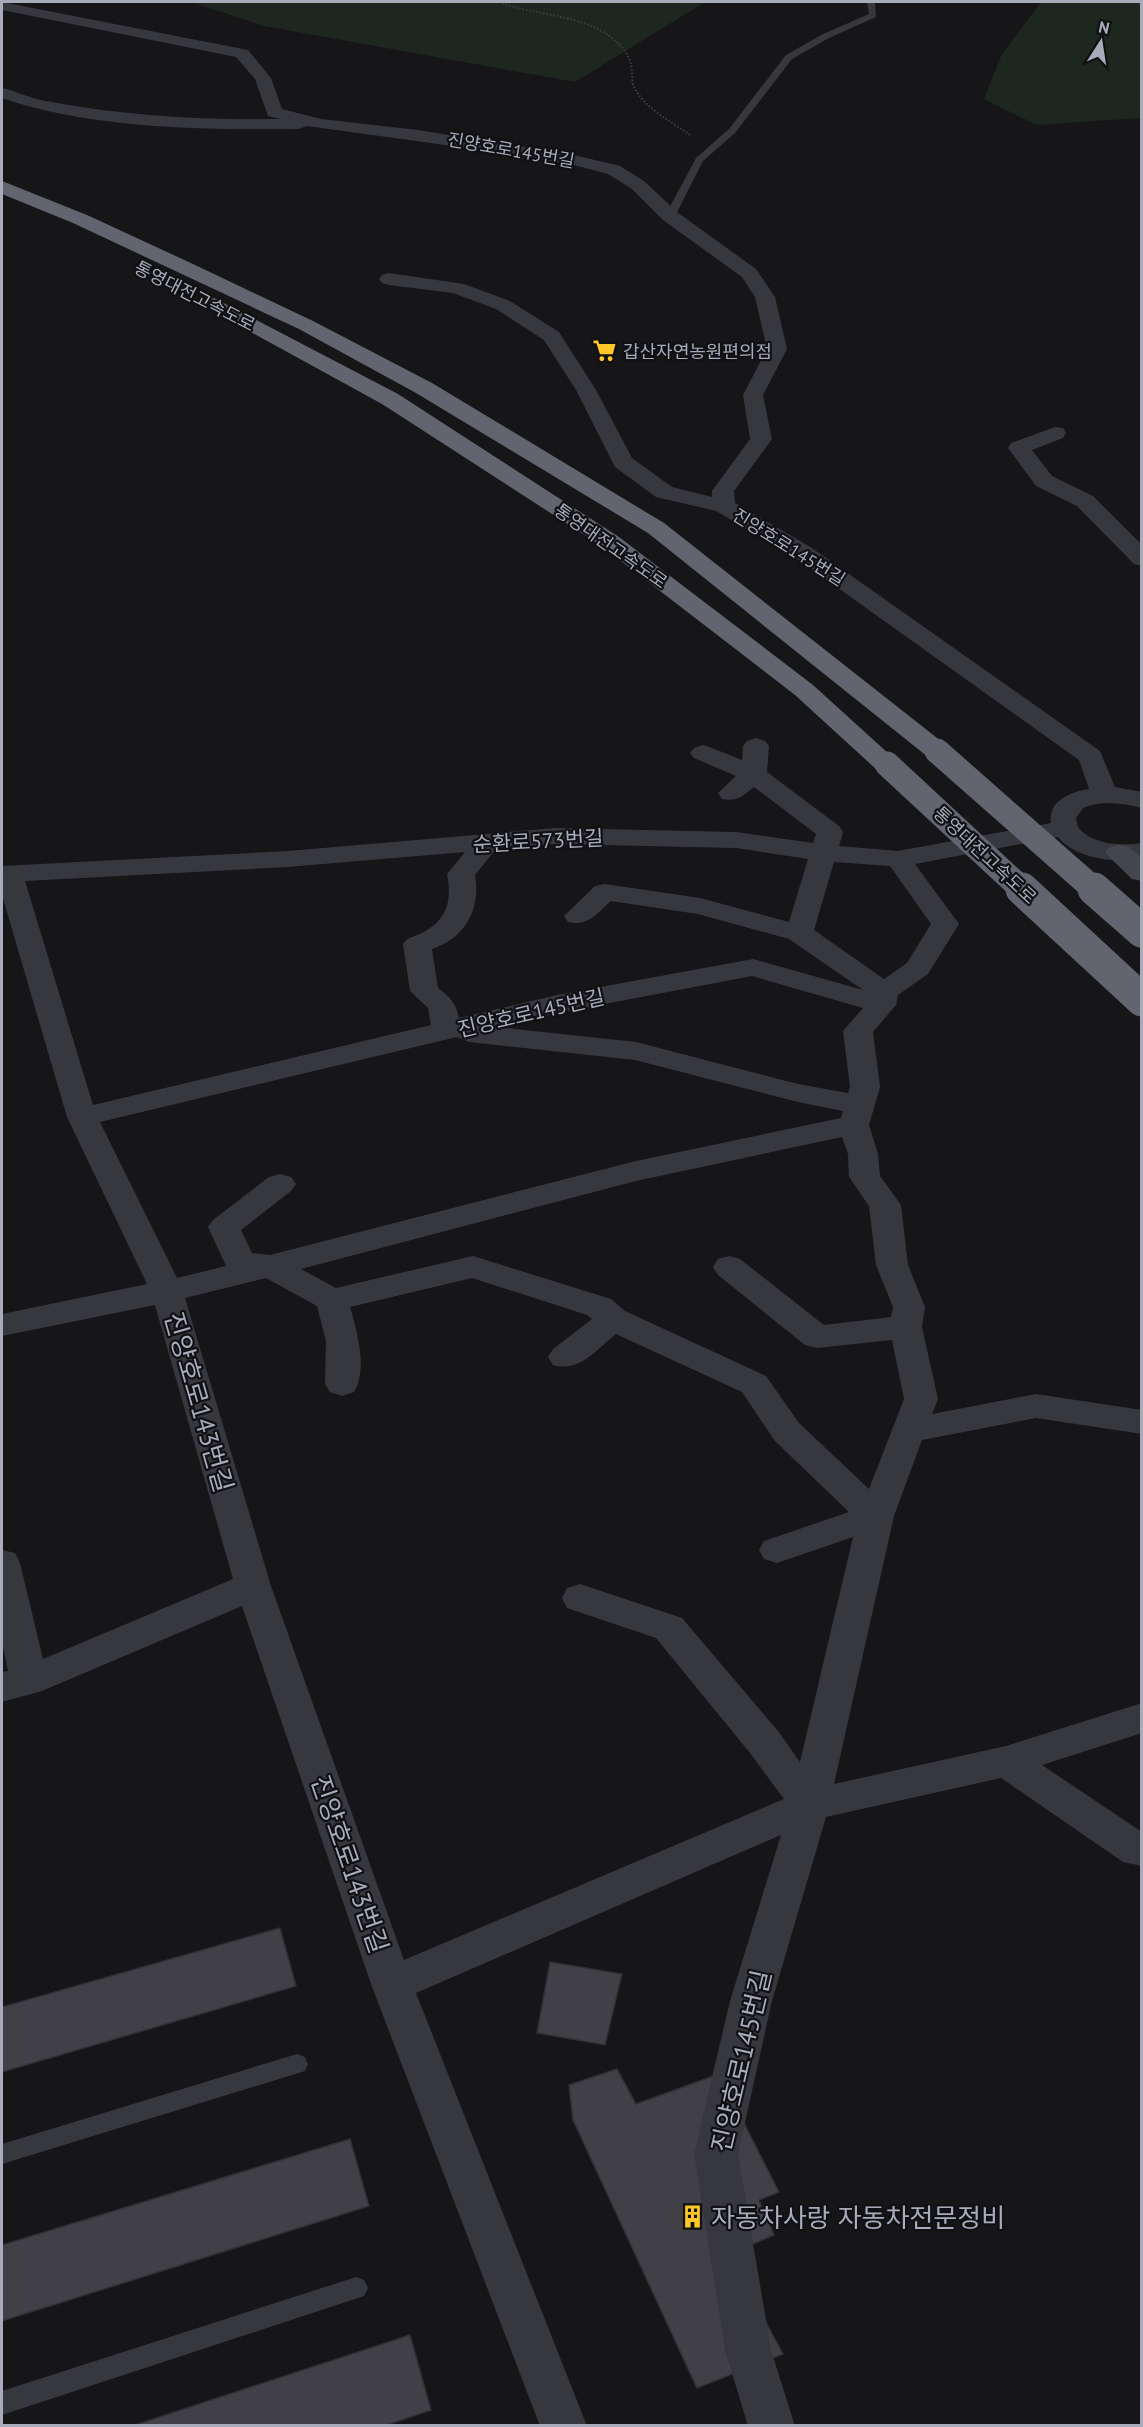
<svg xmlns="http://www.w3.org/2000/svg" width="1143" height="2427" font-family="'PT Sans','Noto Sans KR',sans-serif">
<rect width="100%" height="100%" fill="#161618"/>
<!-- green -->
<path fill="#1d271f" d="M 191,2 L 705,2 L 575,82 L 264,26 Z
M 1041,2 L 1141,2 L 1141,118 L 1037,125 L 984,99 L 1002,54 Z"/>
<!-- building -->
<path fill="#404046" stroke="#303035" stroke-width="1.5" d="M 280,1928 L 296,1986 L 2,2072 L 2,2007 Z
M 550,1962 L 622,1974 L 605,2045 L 537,2033 Z
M 617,2069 L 636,2104 L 719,2074 L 779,2192 L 759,2200 L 774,2235 L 729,2254 L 783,2354 L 697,2388 L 573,2120 L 569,2085 Z
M 350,2139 L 369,2206 L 2,2321 L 2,2245 Z
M 410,2335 L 431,2410 L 384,2426 L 132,2426 Z"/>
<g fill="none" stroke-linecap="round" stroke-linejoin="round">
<!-- path -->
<path stroke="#3d3e45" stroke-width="2" stroke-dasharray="1.5 2" stroke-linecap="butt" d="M 499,2 C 533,15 574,14 605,33 C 616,40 629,52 631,65 C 633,72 631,80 634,87 C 645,109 671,121 690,135"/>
<!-- lane -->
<path fill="#37373e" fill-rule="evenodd" d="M 867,2 L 875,2 L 876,17 L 829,38 L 792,59 L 735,133 L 703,161 L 675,216 L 667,218 L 665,216 L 696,158 L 729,129 L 786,55 L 823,34 L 869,14 Z
M 297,2054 L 305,2057 L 308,2064 L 305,2071 L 2,2164 L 2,2144 Z
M 356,2277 L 364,2280 L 368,2288 L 364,2296 L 2,2415 L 2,2391 Z"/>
<!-- street -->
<path fill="#37373e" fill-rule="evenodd" d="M 2,2 L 248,50 L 271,78 L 282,109 L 321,119 L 418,130 L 574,155 L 620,166 L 644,181 L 677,212 L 756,269 L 775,297 L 787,349 L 763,395 L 772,439 L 734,491 L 735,503 L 812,548 L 1100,751 L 1115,787 L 1142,792 L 1142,808 C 1122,803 1102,800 1083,808 L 1076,818 L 1078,827 C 1092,845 1121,846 1142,843 L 1142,859 C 1116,863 1075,859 1058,837 L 915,864 L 959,924 L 928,974 L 898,995 L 896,1005 L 873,1032 L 880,1087 L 869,1125 L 878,1154 L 880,1176 L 901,1205 L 908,1265 L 925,1307 L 922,1327 L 938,1399 L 932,1414 L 1036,1394 L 1142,1410 L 1142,1434 L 1036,1418 L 922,1440 L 894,1516 L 834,1784 L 1006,1746 L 1142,1703 L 1142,1733 L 1042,1765 L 1142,1832 L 1142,1866 L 1123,1862 L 1001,1778 L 826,1817 L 772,2001 L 738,2154 L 771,2350 L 795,2426 L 748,2426 L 725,2350 L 694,2154 L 730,2001 L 781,1835 L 416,1993 L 587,2426 L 540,2426 L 371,1984 L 242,1606 L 42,1691 L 2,1702 L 2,1672 L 8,1671 L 2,1642 L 2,1550 L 15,1553 L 20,1563 L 43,1659 L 233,1579 L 155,1305 L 2,1336 L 2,1314 L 147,1284 L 67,1117 L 2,895 L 2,866 L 288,851 L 556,828 L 736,832 L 813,843 L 816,834 L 754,787 C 743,796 737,802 722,799 L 718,793 L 736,776 L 694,758 L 690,753 L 694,748 L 703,745 L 712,748 L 742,760 L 743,746 L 747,741 L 756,738 L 765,741 L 769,746 L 767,772 L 839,826 L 843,832 L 839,846 L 898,851 L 1051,823 C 1048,800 1071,792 1089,789 L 1079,760 L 796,558 L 716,511 L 656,497 L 615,467 L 576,390 L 544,340 L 496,309 L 453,293 L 389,285 L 382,283 L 379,279 L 382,275 L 389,273 L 464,284 L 510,301 L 559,332 L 596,390 L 632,458 L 672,487 L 712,497 L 712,491 L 750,439 L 743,395 L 767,349 L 755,297 L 742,277 L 663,220 L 632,189 L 608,174 L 574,165 L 496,152 L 307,126 L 299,129 C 204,130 92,129 2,98 L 2,88 C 17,91 31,99 46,101 C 123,116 203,120 281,119 L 268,116 L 255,79 L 236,57 L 2,10 ZM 556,844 L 736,848 L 808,859 L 789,922 L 700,898 L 605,884 L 595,886 L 564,916 L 568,922 C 588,927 597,913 611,901 L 698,914 L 789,939 L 863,990 L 753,959 L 557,995 L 459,1018 C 456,1003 450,997 438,988 L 432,949 C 466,938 481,908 475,875 L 496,849 ZM 465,852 L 447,874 C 452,899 448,919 424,932 C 415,937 408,936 403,944 L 410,991 L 428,1008 L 431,1025 L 93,1105 L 25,881 L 288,867 ZM 834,862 L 890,866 L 931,924 L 907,963 L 884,979 L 814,930 ZM 752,976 L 863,1008 L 843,1031 L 850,1087 L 848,1093 L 798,1084 L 636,1042 L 497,1027 L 557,1013 ZM 457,1037 L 469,1042 L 635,1060 L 798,1102 L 843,1111 L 841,1118 L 636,1161 L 270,1255 L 252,1253 L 241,1230 L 291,1191 L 296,1184 L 291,1177 L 280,1174 L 269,1177 L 213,1220 L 208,1227 L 226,1266 L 177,1278 L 100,1122 ZM 842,1137 L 848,1154 L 849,1177 L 869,1206 L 876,1265 L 893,1307 L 891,1317 L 824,1325 L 740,1259 L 729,1256 L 718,1259 L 713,1267 L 718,1275 L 805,1345 L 817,1348 L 892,1340 L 904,1399 L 869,1489 L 799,1423 L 766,1376 L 625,1311 L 611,1299 L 473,1256 L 336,1288 L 301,1269 L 636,1181 ZM 266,1278 L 317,1306 L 326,1341 L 325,1384 L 330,1392 L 342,1396 L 354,1392 C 368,1369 357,1331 350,1307 L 472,1278 L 587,1315 L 592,1319 L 553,1349 L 548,1357 L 553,1365 C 579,1373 597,1349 616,1334 L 742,1392 L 775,1441 L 849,1512 L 764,1541 L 759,1550 L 764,1559 L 777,1563 L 853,1537 L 800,1762 L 778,1731 L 682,1618 L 580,1584 L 567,1588 L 562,1598 L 567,1608 L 656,1638 L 750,1753 L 784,1799 L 404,1960 L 271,1586 L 185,1298 Z
M 1055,427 L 1063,428 L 1066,433 L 1063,438 L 1032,450 L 1052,476 L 1093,496 L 1142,545 L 1142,566 L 1134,564 L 1077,506 L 1036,486 L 1008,448 L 1011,443 Z"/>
<!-- secondary -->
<path fill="#44464e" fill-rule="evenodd" d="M 1119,845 L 1129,847 L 1142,858 L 1142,881 L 1132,879 L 1105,853 L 1109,847 Z"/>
<!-- highway -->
<path fill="#62656f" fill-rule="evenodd" d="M 2,181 L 87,215 L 193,264 L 313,321 L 432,383 L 664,523 L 946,745 L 950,751 L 946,757 L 937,759 L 928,757 L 648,533 L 416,393 L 299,329 L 73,223 L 2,194 Z
M 214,298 L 398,394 L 619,537 L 813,685 L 900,764 L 897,770 L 887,772 L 877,770 L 795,695 L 603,547 L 382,404 L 207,308 L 204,304 L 207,300 Z"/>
<!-- highway-bridge-far1 -->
<path stroke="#62656f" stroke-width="25" d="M 937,751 L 1096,891
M 887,764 L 1024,891"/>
<!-- highway-bridge -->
<path stroke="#62656f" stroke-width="33" d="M 1022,889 L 1142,1000
M 1094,889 L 1142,931"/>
</g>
<!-- icons -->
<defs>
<symbol id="supermarket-bare" viewBox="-9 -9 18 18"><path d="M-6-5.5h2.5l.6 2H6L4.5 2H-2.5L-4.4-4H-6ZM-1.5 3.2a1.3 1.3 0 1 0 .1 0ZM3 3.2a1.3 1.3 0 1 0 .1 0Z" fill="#ffc727" stroke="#111113" stroke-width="2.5" paint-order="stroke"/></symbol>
<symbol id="building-bare" viewBox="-9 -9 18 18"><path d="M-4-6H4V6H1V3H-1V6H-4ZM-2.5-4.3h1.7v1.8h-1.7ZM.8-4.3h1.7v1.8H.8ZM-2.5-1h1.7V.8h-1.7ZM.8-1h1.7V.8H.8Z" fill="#ffc727" stroke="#111113" stroke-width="2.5" paint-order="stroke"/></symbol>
</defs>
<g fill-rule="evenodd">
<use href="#supermarket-bare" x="588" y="334" width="33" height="33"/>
<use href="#building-bare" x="676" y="2200" width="33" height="33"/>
</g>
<g text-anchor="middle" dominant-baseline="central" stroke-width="4.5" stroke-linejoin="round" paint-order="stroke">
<!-- far-street labels -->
<g font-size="18" fill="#a7abba" stroke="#111113">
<text transform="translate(511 150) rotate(10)">진양호로145번길</text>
<text transform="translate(195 296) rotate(27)">통영대전고속도로</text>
<text transform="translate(611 546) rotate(35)">통영대전고속도로</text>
<text transform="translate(789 547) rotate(32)">진양호로145번길</text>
<text transform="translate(985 855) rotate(43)">통영대전고속도로</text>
</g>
<!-- far-poi labels -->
<g font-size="18" fill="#a7abba" stroke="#111113" text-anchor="start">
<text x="623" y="351">갑산자연농원편의점</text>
</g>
<!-- street labels -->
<g font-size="21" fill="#a7abba" stroke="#111113">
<text transform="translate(538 841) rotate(-3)">순환로573번길</text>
<text transform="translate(531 1013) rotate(-13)">진양호로145번길</text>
</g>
<!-- near-street labels -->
<g font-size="26" fill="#a7abba" stroke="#111113">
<text transform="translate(199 1402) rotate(74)">진양호로143번길</text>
<text transform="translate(350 1864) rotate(71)">진양호로143번길</text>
<text transform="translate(741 2061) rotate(-77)">진양호로145번길</text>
</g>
<!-- near-poi labels -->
<g font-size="26" fill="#a7abba" stroke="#111113" text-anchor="start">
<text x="711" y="2217">자동차사랑 자동차전문정비</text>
</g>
</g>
<!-- border -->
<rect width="1143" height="2427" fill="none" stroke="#a7abba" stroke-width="6"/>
<!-- north arrow -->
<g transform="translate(1101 42) rotate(12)" stroke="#111113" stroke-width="4.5" paint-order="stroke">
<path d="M0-4.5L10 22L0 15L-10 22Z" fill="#a7abba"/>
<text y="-9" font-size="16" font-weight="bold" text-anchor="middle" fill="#a7abba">N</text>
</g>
</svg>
